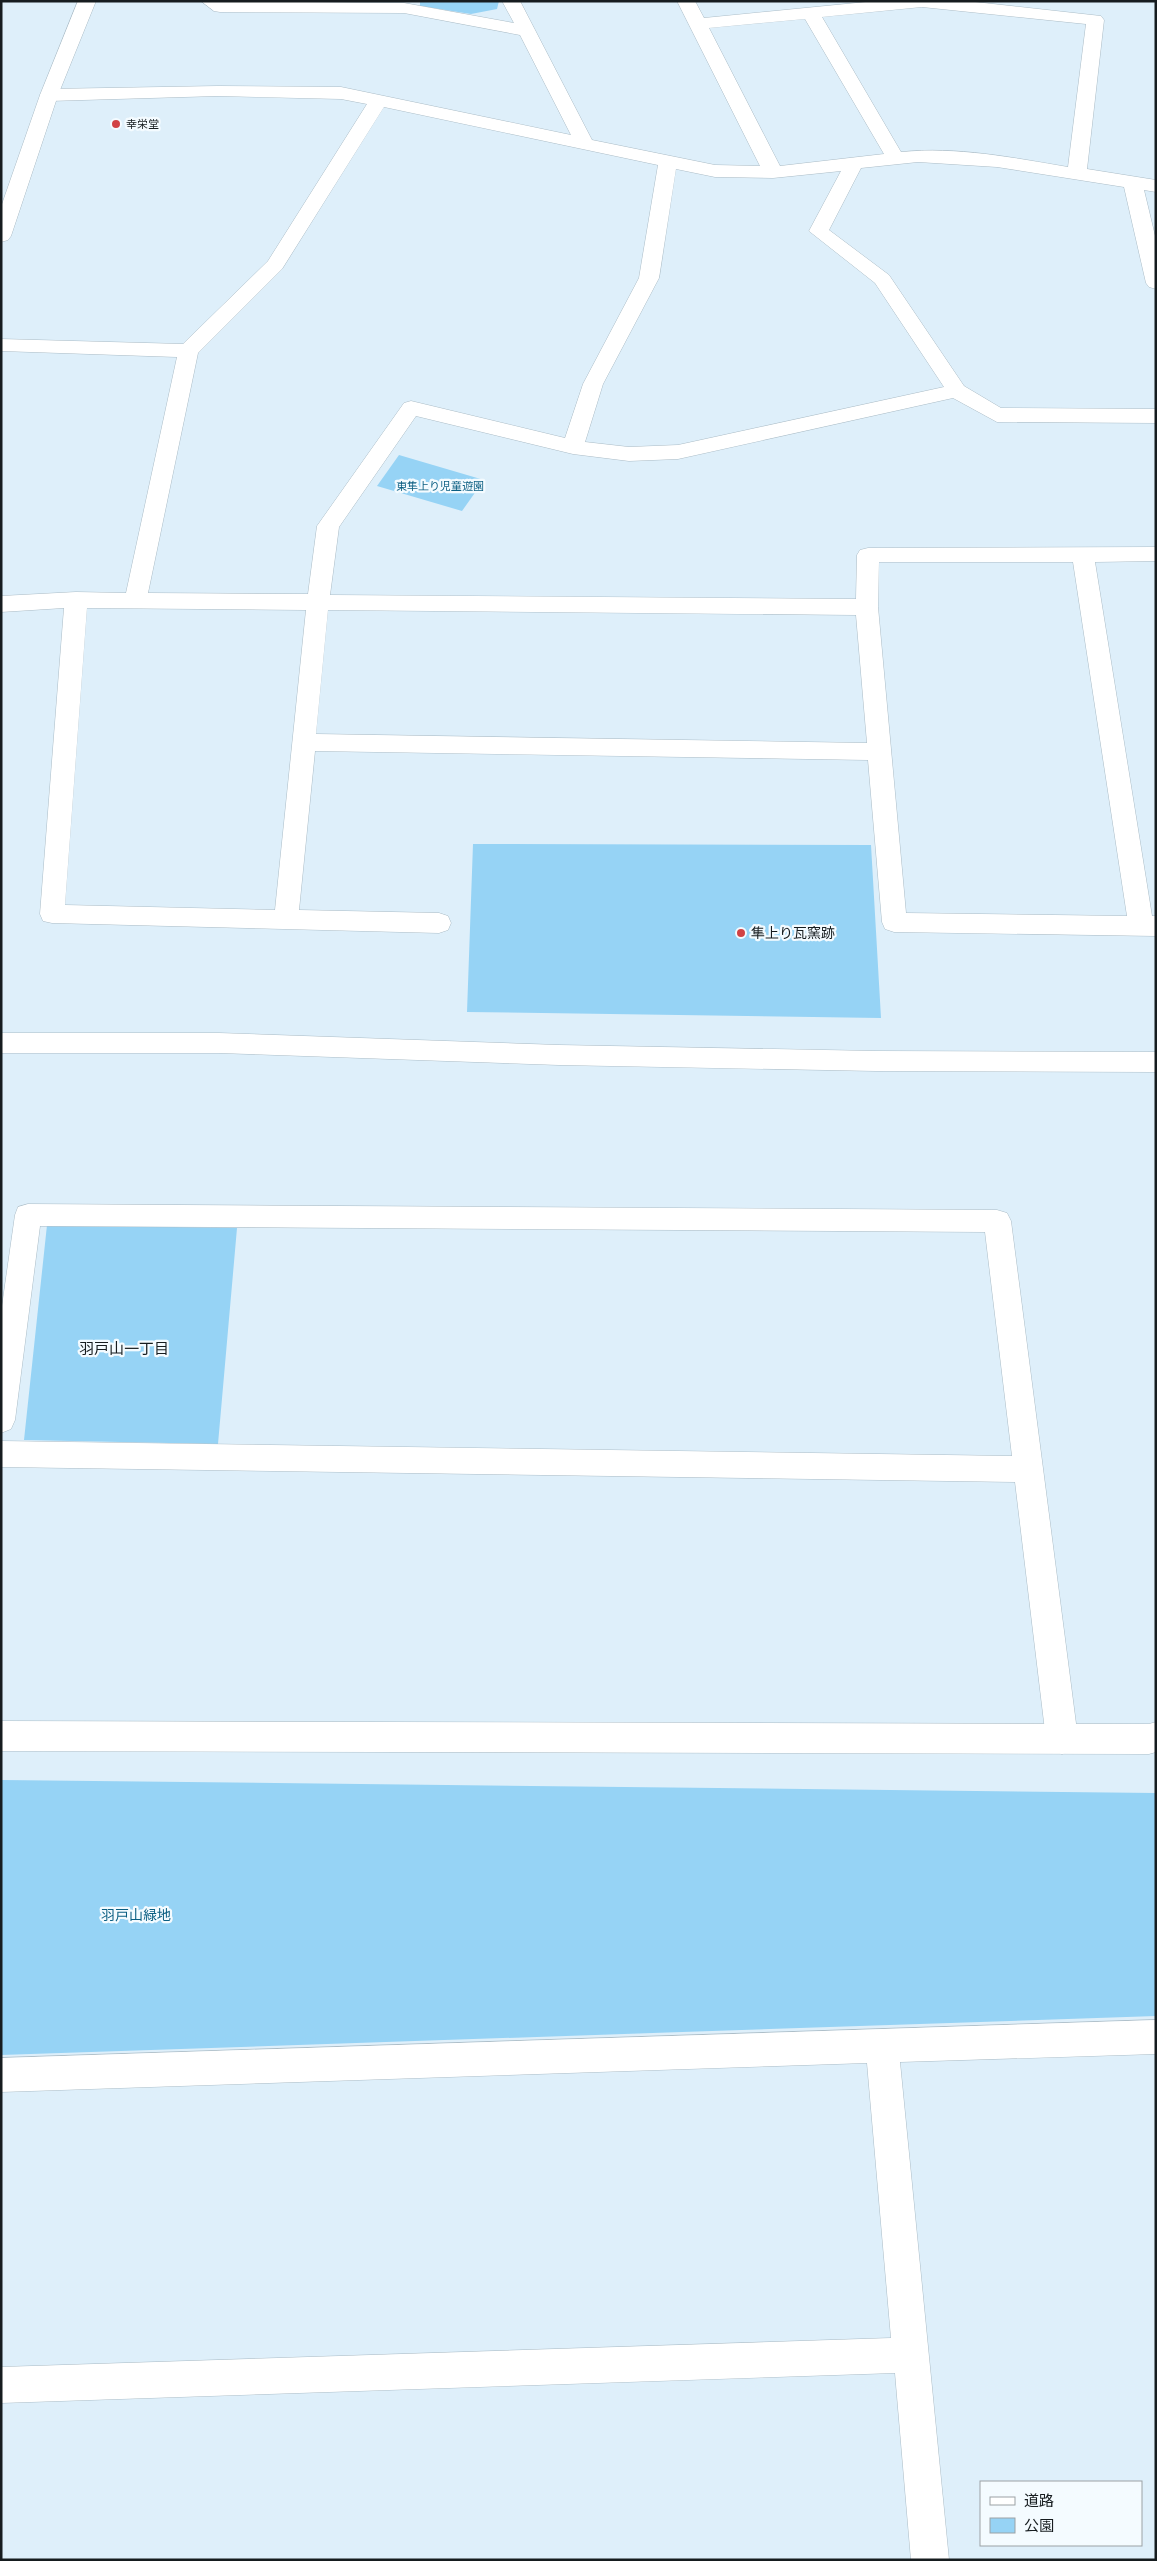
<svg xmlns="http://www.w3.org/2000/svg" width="1157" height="2561" font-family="Helvetica,'Noto Sans JP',sans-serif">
<rect width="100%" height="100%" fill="#deeffa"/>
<!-- green -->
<path fill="#96d3f5" d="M 420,1 L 499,1 L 497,9 L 471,14 L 420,6 Z
M 399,455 L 484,480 L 462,511 L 377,486 Z
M 473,844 L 871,845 L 881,1018 L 467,1012 Z
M 47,1225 L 237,1228 L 218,1444 L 24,1440 Z
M 1,1780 L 1156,1793 L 1156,2016 L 1,2055 Z"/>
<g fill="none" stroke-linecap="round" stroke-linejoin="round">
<defs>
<path id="street" d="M 201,1 L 404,3 L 514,23 L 502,1 L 520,1 L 592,140 L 715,165 L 760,166 L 677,1 L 695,1 L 704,18 L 876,1 L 966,1 L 1101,16 L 1104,20 L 1087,169 L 1156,180 L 1156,192 L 1144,190 L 1156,240 L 1156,289 L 1149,287 L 1146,283 L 1124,187 L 997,167 L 918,162 L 861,168 L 829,230 L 889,275 L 964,386 L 1001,408 L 1156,409 L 1156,423 L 997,422 L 953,398 L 678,459 L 629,461 L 573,454 L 416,416 L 339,527 L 330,595 L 856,599 L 857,555 L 860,550 L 868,548 L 1156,547 L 1156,561 L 1095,562 L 1152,916 L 1156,916 L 1156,936 L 894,932 L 885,929 L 882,922 L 868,760 L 315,751 L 299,910 L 439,913 L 448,916 L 451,923 L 448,930 L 439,933 L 52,923 L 43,921 L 40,914 L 64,608 L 1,612 L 1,596 L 76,592 L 126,593 L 177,357 L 1,351 L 1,339 L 183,344 L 268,261 L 367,104 L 341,99 L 218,96 L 49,101 L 43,99 L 40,95 L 43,91 L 49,89 L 218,86 L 341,87 L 571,135 L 520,35 L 404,13 L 220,12 L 214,11 ZM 922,7 L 1086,24 L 1068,167 C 1014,158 956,146 901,152 L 822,17 ZM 805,19 L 884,154 L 780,166 L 709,28 ZM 384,107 L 658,165 L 639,278 L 583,384 L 565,438 L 411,401 L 404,403 L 317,526 L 308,594 L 148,593 L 198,353 L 282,269 ZM 676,169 L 715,177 L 773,178 L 841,171 L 809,231 L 875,283 L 944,387 L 678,445 L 629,447 L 585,442 L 603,384 L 659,278 ZM 879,562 L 1073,562 L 1127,916 L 906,913 L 878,607 ZM 87,608 L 306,610 L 275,910 L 65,905 ZM 328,610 L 856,615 L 867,743 L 316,734 Z
M 28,1204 L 997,1210 L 1007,1213 L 1011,1221 L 1078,1739 L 1073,1750 L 1062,1754 L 1051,1750 L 1046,1739 L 1015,1482 L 1,1467 L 1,1441 L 1012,1456 L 985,1232 L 40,1226 L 15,1420 L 11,1429 L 1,1433 L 1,1313 L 15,1215 L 18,1207 Z
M 1156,2020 L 1156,2054 L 900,2062 L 949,2560 L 911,2560 L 895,2373 L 1,2403 L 1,2367 L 891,2338 L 867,2063 L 1,2092 L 1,2058 Z"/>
<path id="secondary" d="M 78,1 L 96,1 L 58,95 L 11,236 L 8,240 L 1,242 L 1,207 L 40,95 Z
M 1,1033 L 219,1033 L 559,1045 L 876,1051 L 1156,1052 L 1156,1072 L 876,1071 L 559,1065 L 219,1053 L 1,1053 Z
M 1,1721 L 1149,1724 L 1156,1722 L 1156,1752 L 1149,1754 L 1,1751 Z"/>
</defs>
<!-- street casing -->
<use href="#street" stroke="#abbcc6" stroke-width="1"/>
<!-- secondary casing -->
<use href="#secondary" stroke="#abbcc6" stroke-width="1"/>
<!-- street -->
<use href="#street" fill="#fff" fill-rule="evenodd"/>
<!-- secondary -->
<use href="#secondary" fill="#fff" fill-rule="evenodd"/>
</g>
<!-- markers -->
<g fill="#d14244" stroke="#f4fbff" stroke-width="2">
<circle cx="116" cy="124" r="5"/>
<circle cx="741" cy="933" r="5"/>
</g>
<g text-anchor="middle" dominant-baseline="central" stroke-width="4.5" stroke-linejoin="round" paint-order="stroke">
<!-- far-poi labels -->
<g font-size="11" fill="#161c1f" stroke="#f4fbff" text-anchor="start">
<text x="126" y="124">幸栄堂</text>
</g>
<!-- far-park labels -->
<g font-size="11" fill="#0a5e82" stroke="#f4fbff">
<text x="440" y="486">東隼上り児童遊園</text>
</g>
<!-- poi labels -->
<g font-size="14" fill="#161c1f" stroke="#f4fbff" text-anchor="start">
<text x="751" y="933">隼上り瓦窯跡</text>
</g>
<!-- park labels -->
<g font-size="14" fill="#0a5e82" stroke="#f4fbff">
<text x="136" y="1915">羽戸山緑地</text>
</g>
<!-- neighbourhood labels -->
<g font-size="15" fill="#161c1f" stroke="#f4fbff">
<text x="124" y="1348">羽戸山一丁目</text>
</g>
</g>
<!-- border -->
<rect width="1157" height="2561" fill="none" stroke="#161c1f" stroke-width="5"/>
<!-- legend -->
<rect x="980" y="2481" width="162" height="65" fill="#f4fbff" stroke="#9ba2a5"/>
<rect x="990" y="2497" width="25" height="8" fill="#ffffff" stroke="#9ba2a5"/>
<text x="1024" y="2506" font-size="15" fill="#161c1f">道路</text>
<rect x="990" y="2518" width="25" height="15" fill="#96d3f5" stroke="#9ba2a5"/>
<text x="1024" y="2531" font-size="15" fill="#161c1f">公園</text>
</svg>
